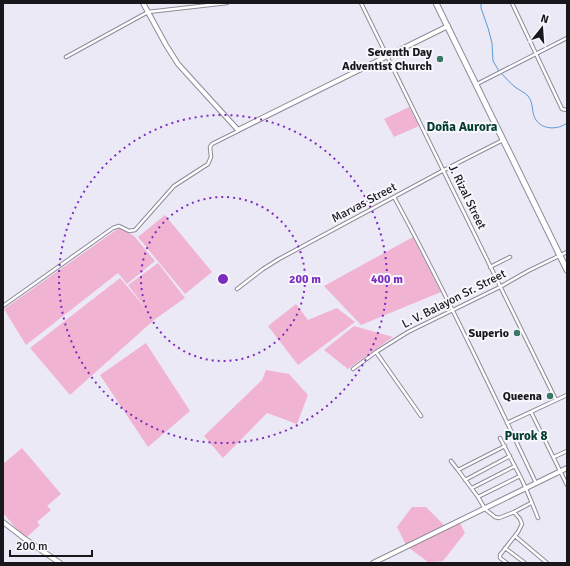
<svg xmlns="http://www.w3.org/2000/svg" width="570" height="566" font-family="Signika,sans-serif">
<rect width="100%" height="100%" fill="#ece9f6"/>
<!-- green -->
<path fill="#f1b3d2" d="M 409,107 L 419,126 L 394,137 L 384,119 Z
M 165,215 L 212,272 L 185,294 L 138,237 Z
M 119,228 L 134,236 L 155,261 L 127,284 L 118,273 L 26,345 L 4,309 Z
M 413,237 L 441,292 L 361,325 L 324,286 Z
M 158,263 L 185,298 L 154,320 L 70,395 L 30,348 L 120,278 L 147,310 L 128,285 Z
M 296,304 L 308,320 L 337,308 L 355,322 L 298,365 L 268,326 Z
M 354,326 L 393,337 L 348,369 L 324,350 Z
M 146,343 L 190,411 L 148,447 L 100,375 Z
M 266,370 L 289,374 L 308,395 L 297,424 L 267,413 L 223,458 L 204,436 L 262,380 Z
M 22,448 L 61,494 L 47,506 L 51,510 L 37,522 L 40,525 L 25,539 L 3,513 L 3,464 Z
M 412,507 L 426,507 L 445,526 L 406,545 L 397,527 Z
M 460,523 L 465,533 L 443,561 L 428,562 L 409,548 Z"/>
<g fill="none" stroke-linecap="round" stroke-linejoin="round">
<!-- stream -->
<path stroke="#5a9ad2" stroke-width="1" d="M 481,3 L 481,8 L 488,28 L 492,43 L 493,61 L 499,71
M 502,74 C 506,78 510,83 515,87 C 519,90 524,92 528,96 C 534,103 531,113 536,120 C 543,130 558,130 567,123"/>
<defs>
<path id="street" d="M 361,3 L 556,400
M 512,3 L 562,109 L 567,110
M 66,57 L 148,12 L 227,3
M 477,84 L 567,38
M 394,197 C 445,291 490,387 536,483
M 490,267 L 510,257
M 237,289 L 263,269 L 279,259 L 444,170 L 503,140
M 3,306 L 113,228 L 119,226 L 129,231 L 135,230 L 174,186 L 208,164 L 211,157 L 210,147 L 212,144 L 238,131
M 376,352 L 421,416
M 353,369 L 376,352 L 408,332 L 500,287 L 528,271 L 567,252
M 531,412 L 567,485
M 507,423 L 567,395
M 505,446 L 458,470 L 478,497 L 485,509 L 495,517 L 499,518 L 514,512
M 554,457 L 567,451
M 451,461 L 458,470
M 520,476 C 527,490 532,503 538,518
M 465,480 L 510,456
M 472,488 L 515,466
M 478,497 L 520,476 L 500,438
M 515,536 L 547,563
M 505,548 L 525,563
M 507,563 L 500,558 L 500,555 L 518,532 L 522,524 L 520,519 L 514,512 L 531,503"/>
<path id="secondary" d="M 143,3 L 166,45 L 178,64 L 238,130 L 448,26
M 3,522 L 25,539 L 60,563
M 373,563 L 567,468"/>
<path id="highway" d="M 436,3 L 567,270"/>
</defs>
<!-- street casing -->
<use href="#street" stroke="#8e8b98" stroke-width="4.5"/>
<!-- secondary casing -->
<use href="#secondary" stroke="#8e8b98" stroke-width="6"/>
<!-- highway casing -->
<use href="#highway" stroke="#8e8b98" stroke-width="7"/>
<!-- street -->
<use href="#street" stroke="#fff" stroke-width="2.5"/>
<!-- secondary -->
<use href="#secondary" stroke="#fff" stroke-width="4"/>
<!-- highway -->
<use href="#highway" stroke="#fff" stroke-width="5"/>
</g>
<!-- distance rings -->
<g fill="none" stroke="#7b2cbf" stroke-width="2" stroke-dasharray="2 4">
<circle cx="223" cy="279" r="82"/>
<circle cx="223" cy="279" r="164"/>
</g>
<!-- markers -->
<g fill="#397866" stroke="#f9f7fd" stroke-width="1.5">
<circle cx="440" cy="59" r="4"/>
<circle cx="517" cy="333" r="4"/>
<circle cx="550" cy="396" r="4"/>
</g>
<g text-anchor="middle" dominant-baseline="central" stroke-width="4" stroke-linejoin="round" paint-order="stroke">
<!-- poi labels -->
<g font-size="12" font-weight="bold" fill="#18171c" stroke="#f9f7fd" text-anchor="end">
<text x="432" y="52">Seventh Day<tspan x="432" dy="14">Adventist Church</tspan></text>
<text x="509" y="333">Superio</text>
<text x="542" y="396">Queena</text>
</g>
<!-- street labels -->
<g font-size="12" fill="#18171c" stroke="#f9f7fd">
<text transform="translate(467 197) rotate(64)">J. Rizal Street</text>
<text transform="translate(364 203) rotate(-28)">Marvas Street</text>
<text transform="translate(454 299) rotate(-27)">L. V. Balayon Sr. Street</text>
</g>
<!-- neighbourhood labels -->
<g font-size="13" font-weight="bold" fill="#043d30" stroke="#f9f7fd">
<text x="462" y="127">Doña Aurora</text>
<text x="526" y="436">Purok 8</text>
</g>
</g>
<circle cx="223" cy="279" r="6" fill="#7b2cbf" stroke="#f9f7fd" stroke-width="2"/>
<g font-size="12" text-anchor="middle" font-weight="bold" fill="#7b2cbf" stroke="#f9f7fd" stroke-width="4" stroke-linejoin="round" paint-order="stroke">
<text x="305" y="283">200 m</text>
<text x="387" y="283">400 m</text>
</g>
<!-- border -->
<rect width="570" height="566" fill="none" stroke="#18171c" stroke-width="8"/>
<!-- north arrow -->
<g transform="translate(542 28) rotate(17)" stroke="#f9f7fd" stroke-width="3" paint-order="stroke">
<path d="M0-3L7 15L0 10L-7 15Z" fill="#18171c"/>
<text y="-6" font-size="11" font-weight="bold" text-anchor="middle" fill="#18171c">N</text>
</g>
<!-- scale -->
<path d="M10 550v6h82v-6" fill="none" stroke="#18171c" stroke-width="2"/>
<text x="16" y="550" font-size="12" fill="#18171c" stroke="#f9f7fd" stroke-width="3" paint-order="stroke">200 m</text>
</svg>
